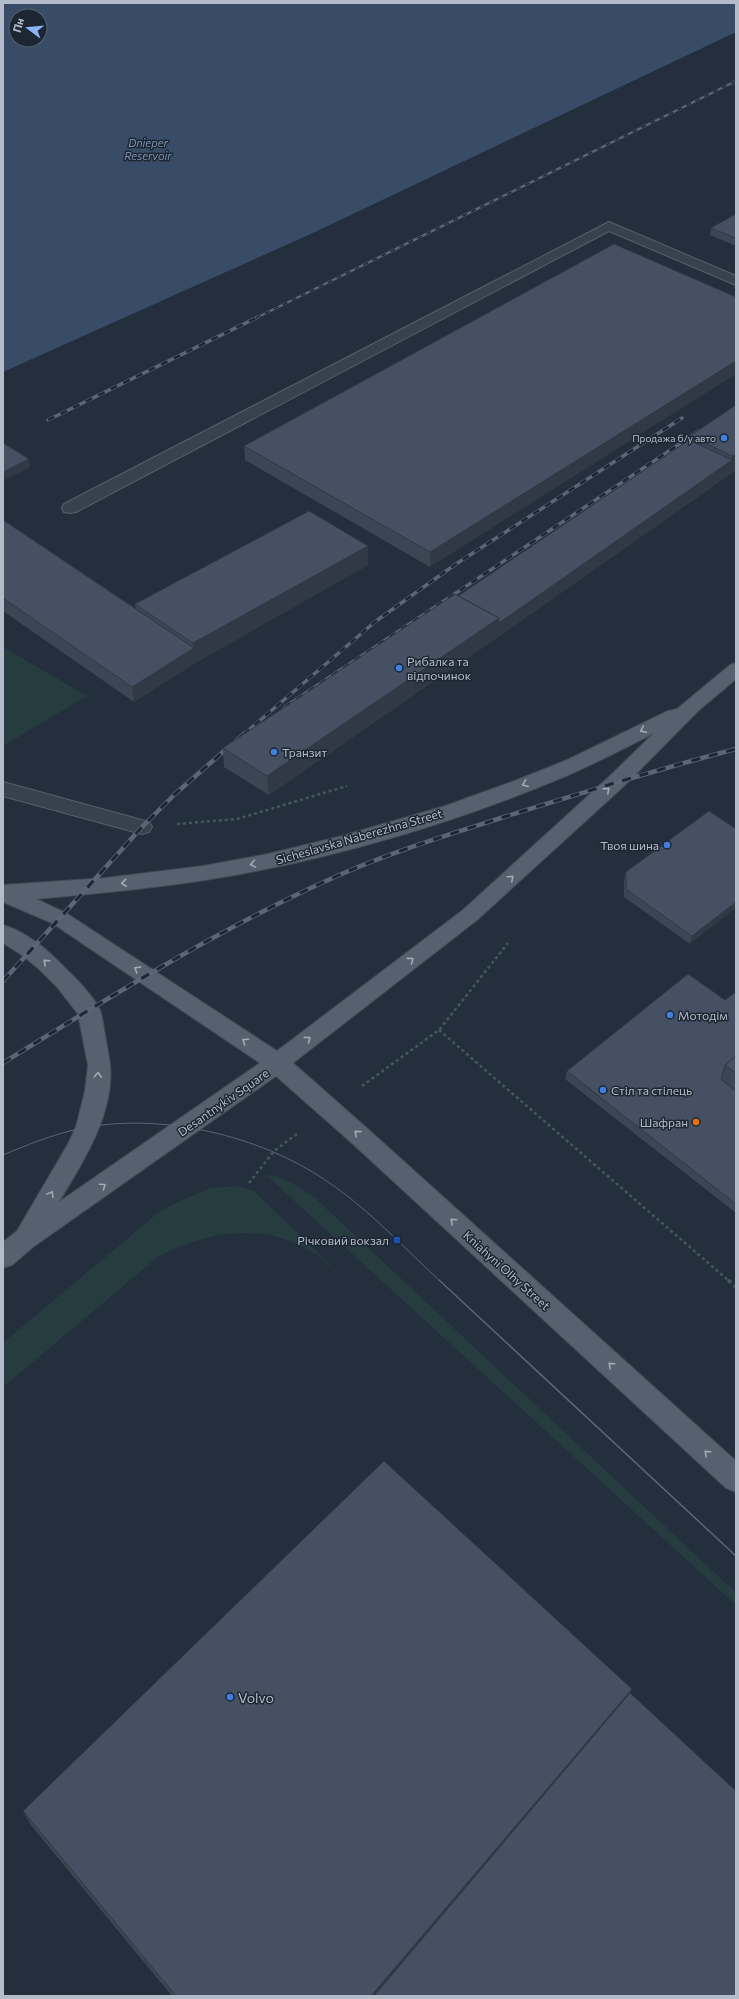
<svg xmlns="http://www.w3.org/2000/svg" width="739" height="1999" font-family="Commissioner,sans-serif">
<rect width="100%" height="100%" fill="#242f3e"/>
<!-- green -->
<path fill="#263c3f" d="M 3,647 L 87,696 L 3,746 Z
M 265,1174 C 284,1177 298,1186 314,1197 L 736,1593 L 736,1605 Z
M 238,1186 L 254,1191 L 342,1276 C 332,1268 322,1257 311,1251 C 260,1222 209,1231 159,1256 L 3,1387 L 3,1343 L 159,1212 L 184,1199 L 211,1188 Z"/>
<!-- water -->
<path fill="#394c67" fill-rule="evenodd" d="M 3,3 L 736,3 L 736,32 L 315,232 L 3,372 ZM 16,16 L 40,16 L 40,40 L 16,40 Z"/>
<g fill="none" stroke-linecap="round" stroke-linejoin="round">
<defs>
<path id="minor" d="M 609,222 L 736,276 L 736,285 L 609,231 L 76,512 L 70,513 L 64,512 L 62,508 L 64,504 Z
M 3,782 L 149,822 L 152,827 L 149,832 L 142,834 L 3,796 Z"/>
<path id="major" d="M 736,663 L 736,679 L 698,711 L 625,785 L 477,920 L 293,1063 L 369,1130 L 736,1461 L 736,1492 L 726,1488 L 353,1144 L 276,1076 L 33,1247 L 12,1265 L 3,1268 L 3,1242 L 17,1231 L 68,1144 L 76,1127 L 85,1091 L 88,1065 L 78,1014 L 57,987 L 39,969 L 22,955 L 3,943 L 3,925 C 27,932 48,950 65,968 C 76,978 94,997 100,1010 C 103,1019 104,1031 106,1040 C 107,1048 109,1056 110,1064 C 115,1113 83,1162 59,1202 L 260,1063 L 52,923 L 3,902 L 3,885 L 105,878 L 203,866 L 268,854 L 342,836 L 445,806 L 517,780 L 567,760 L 668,711 L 677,709 L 730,665 ZM 654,733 L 611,775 L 463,910 L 277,1051 L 66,913 L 36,899 C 102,893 169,887 235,875 C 346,855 462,820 566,776 C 596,763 625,748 654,733 Z"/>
</defs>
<!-- minor casing -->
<use href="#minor" stroke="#565f6c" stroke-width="2"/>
<!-- major casing -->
<use href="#major" stroke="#414a57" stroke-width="2"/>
<!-- path-far1 -->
<path stroke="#44595c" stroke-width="2.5" stroke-dasharray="3 3" stroke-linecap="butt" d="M 177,824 L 237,819 L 347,786
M 439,1030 L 729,1281
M 362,1086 L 439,1030 L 508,943
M 249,1183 L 274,1151 L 297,1134"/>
<!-- path -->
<path stroke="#44595c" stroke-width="3.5" stroke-dasharray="4 4" stroke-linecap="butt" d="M 728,1280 L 736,1287"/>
<!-- minor -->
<use href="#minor" fill="#38414e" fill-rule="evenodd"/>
<!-- major -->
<use href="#major" fill="#56606e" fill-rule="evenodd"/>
<!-- tram-far1 -->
<path stroke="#5a6575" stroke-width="1" d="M 3,1155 C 27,1145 49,1136 74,1130 C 152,1111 252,1133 319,1176 C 364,1204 401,1245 440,1281"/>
<!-- tram -->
<path stroke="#5a6575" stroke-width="1.5" d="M 439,1280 L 736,1556"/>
<defs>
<path id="rail-far2" d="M 256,318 L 736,81"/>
<path id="rail-far1" d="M 48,420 L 258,317
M 285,707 L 699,431
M 244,734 L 376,621 L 456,564 L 682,418"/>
<path id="rail" d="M 237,740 L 245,733
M 3,981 L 142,827 L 175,794 L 232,744
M 3,1063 C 111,996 220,928 337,876 C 391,852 448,835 504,817 C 581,793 658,769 736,749"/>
</defs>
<!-- rail-far2 casing -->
<use href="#rail-far2" stroke="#5a6575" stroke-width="2.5"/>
<!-- rail-far1 casing -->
<use href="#rail-far1" stroke="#5a6575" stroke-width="3.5"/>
<!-- rail casing -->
<use href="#rail" stroke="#5a6575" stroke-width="4.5"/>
<!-- rail-far2 -->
<use href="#rail-far2" stroke="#1d2633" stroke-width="1.5" stroke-dasharray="5" stroke-linecap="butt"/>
<!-- rail-far1 -->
<use href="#rail-far1" stroke="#1d2633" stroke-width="2.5" stroke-dasharray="7" stroke-linecap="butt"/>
<!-- rail -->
<use href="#rail" stroke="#1d2633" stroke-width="3" stroke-dasharray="9" stroke-linecap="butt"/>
</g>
<!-- wall -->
<path fill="#3b4654" d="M 736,214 L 736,246 L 710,235 L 711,228 Z
M 614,244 L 430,567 L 245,460 L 244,446 Z
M 736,405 L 736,470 L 498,637 L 269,795 L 224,767 L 223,748 L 458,596 L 689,440 L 690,436 Z
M 3,520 L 136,609 L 135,604 L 368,546 L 368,565 L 195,663 L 134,702 L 3,611 Z
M 736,829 L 690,944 L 624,897 L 624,880 L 626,872 Z
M 736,992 L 736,1213 L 565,1079 L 567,1071 L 725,1000 Z
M 632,1689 L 630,1693 L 736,1996 L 172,1996 L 30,1824 L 23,1811 Z"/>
<!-- shaded-wall -->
<path fill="#303945" d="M 736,361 L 736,374 L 430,567 L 430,552 Z
M 736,454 L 736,470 L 729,475 L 732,456 Z
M 29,459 L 30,467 L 3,481 L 3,472 Z
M 732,460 L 729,475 L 498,637 L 269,795 L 267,776 Z
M 368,546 L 368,565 L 195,663 L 134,702 L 132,687 L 194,648 L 193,643 Z
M 736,902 L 736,908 L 690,944 L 692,936 Z
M 632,1689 L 627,1703 L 379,1996 L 371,1996 Z"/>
<!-- building -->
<path fill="#455162" stroke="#303945" d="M 736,214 L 736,238 L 711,228 Z
M 614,244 L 736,297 L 736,361 L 430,552 L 244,446 Z
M 736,405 L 736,454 L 732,456 L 690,436 Z
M 689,440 L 732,460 L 499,623 L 499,618 L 458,596 Z
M 3,443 L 29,459 L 3,472 Z
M 309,511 L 368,546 L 193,643 L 135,604 Z
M 3,520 L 194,648 L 132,687 L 3,598 Z
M 455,594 L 499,618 L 267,776 L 223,748 Z
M 709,811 L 736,829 L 736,902 L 692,936 L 626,889 L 626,872 Z
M 688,974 L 725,1000 L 736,992 L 736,1056 L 725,1065 L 721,1080 L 736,1091 L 736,1204 L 567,1071 Z
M 736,1056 L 736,1073 L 725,1065 Z
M 384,1461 L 632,1689 L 371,1996 L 176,1996 L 23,1811 Z
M 630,1693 L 736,1791 L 736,1996 L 374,1996 Z"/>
<!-- one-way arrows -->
<defs><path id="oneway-chevron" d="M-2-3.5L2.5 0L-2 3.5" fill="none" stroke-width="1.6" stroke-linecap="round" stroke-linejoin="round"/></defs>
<g stroke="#a1aab7">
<use href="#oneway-chevron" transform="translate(643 730) rotate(154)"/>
<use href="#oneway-chevron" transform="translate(525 784) rotate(159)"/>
<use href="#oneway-chevron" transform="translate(607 790) rotate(-42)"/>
<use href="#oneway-chevron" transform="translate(253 864) rotate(170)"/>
<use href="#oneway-chevron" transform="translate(511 878) rotate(-42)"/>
<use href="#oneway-chevron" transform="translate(124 883) rotate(174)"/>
<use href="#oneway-chevron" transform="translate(411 960) rotate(-37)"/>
<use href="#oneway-chevron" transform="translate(46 962) rotate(-138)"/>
<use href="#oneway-chevron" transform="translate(137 969) rotate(-148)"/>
<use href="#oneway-chevron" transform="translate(308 1039) rotate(-37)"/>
<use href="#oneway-chevron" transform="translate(245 1041) rotate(-146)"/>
<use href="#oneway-chevron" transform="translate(98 1075) rotate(-87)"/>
<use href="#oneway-chevron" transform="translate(357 1133) rotate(-139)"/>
<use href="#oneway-chevron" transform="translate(103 1186) rotate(-35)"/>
<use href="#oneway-chevron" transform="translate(51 1194) rotate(-60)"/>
<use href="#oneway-chevron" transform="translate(453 1221) rotate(-138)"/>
<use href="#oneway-chevron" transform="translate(611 1365) rotate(-138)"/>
<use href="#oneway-chevron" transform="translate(707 1453) rotate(-138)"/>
</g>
<!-- markers -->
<g fill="#3f7fe0" stroke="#1d2633" stroke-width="1.5">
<circle cx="724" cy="438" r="4"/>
<circle cx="399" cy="668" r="4"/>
<circle cx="274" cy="752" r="4"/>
<circle cx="667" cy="845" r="4"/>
<circle cx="670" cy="1015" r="4"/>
<circle cx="603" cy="1090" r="4"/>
<circle cx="230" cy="1697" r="4"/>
</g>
<circle fill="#e8710a" stroke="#1d2633" stroke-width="1.5" cx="696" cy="1122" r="4"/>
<rect fill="#1a4fb4" stroke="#1d2633" stroke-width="1.5" x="393" y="1236" width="8" height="8" rx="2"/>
<g text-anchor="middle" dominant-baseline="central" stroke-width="3" stroke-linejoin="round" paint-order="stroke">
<!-- far-poi labels -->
<g font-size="10" fill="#b4bcc9" stroke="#1d2633" text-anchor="end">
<text x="716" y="438">Продажа б/у авто</text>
</g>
<!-- far-water labels -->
<g font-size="11" font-style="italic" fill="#7c92b1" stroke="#1d2633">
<text x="148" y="142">Dnieper<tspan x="148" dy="13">Reservoir</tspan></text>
</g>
<!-- poi labels -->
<g font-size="12" fill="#b4bcc9" stroke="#1d2633" text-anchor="start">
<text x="407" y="661">Рибалка та<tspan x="407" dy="14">відпочинок</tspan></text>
<text x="282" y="752">Транзит</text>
<text x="659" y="845" text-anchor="end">Твоя шина</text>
<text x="678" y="1015">Мотодім</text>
<text x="611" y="1090">Стіл та стілець</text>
<text x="688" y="1122" text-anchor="end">Шафран</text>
<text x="389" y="1240" text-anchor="end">Річковий вокзал</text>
</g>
<!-- street labels -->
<g font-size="12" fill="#b4bcc9" stroke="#1d2633">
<text transform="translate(359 836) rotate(-16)">Sicheslavska Naberezhna Street</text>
<text transform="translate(223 1102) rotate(-35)">Desantnykiv Square</text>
<text transform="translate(507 1270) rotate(42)">Kniahyni Olhy Street</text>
</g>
<!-- near-poi labels -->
<g font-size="14" fill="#b4bcc9" stroke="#1d2633" text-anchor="start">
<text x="238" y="1697">Volvo</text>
</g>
</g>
<!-- border -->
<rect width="739" height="1999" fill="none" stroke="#b4bcc9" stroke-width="8"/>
<!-- north arrow -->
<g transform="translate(28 28) rotate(286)"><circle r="19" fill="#1d2633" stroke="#59626f"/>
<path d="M0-3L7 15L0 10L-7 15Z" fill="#8ab4f8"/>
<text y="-6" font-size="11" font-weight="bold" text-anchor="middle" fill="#b4bcc9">Пн</text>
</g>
</svg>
